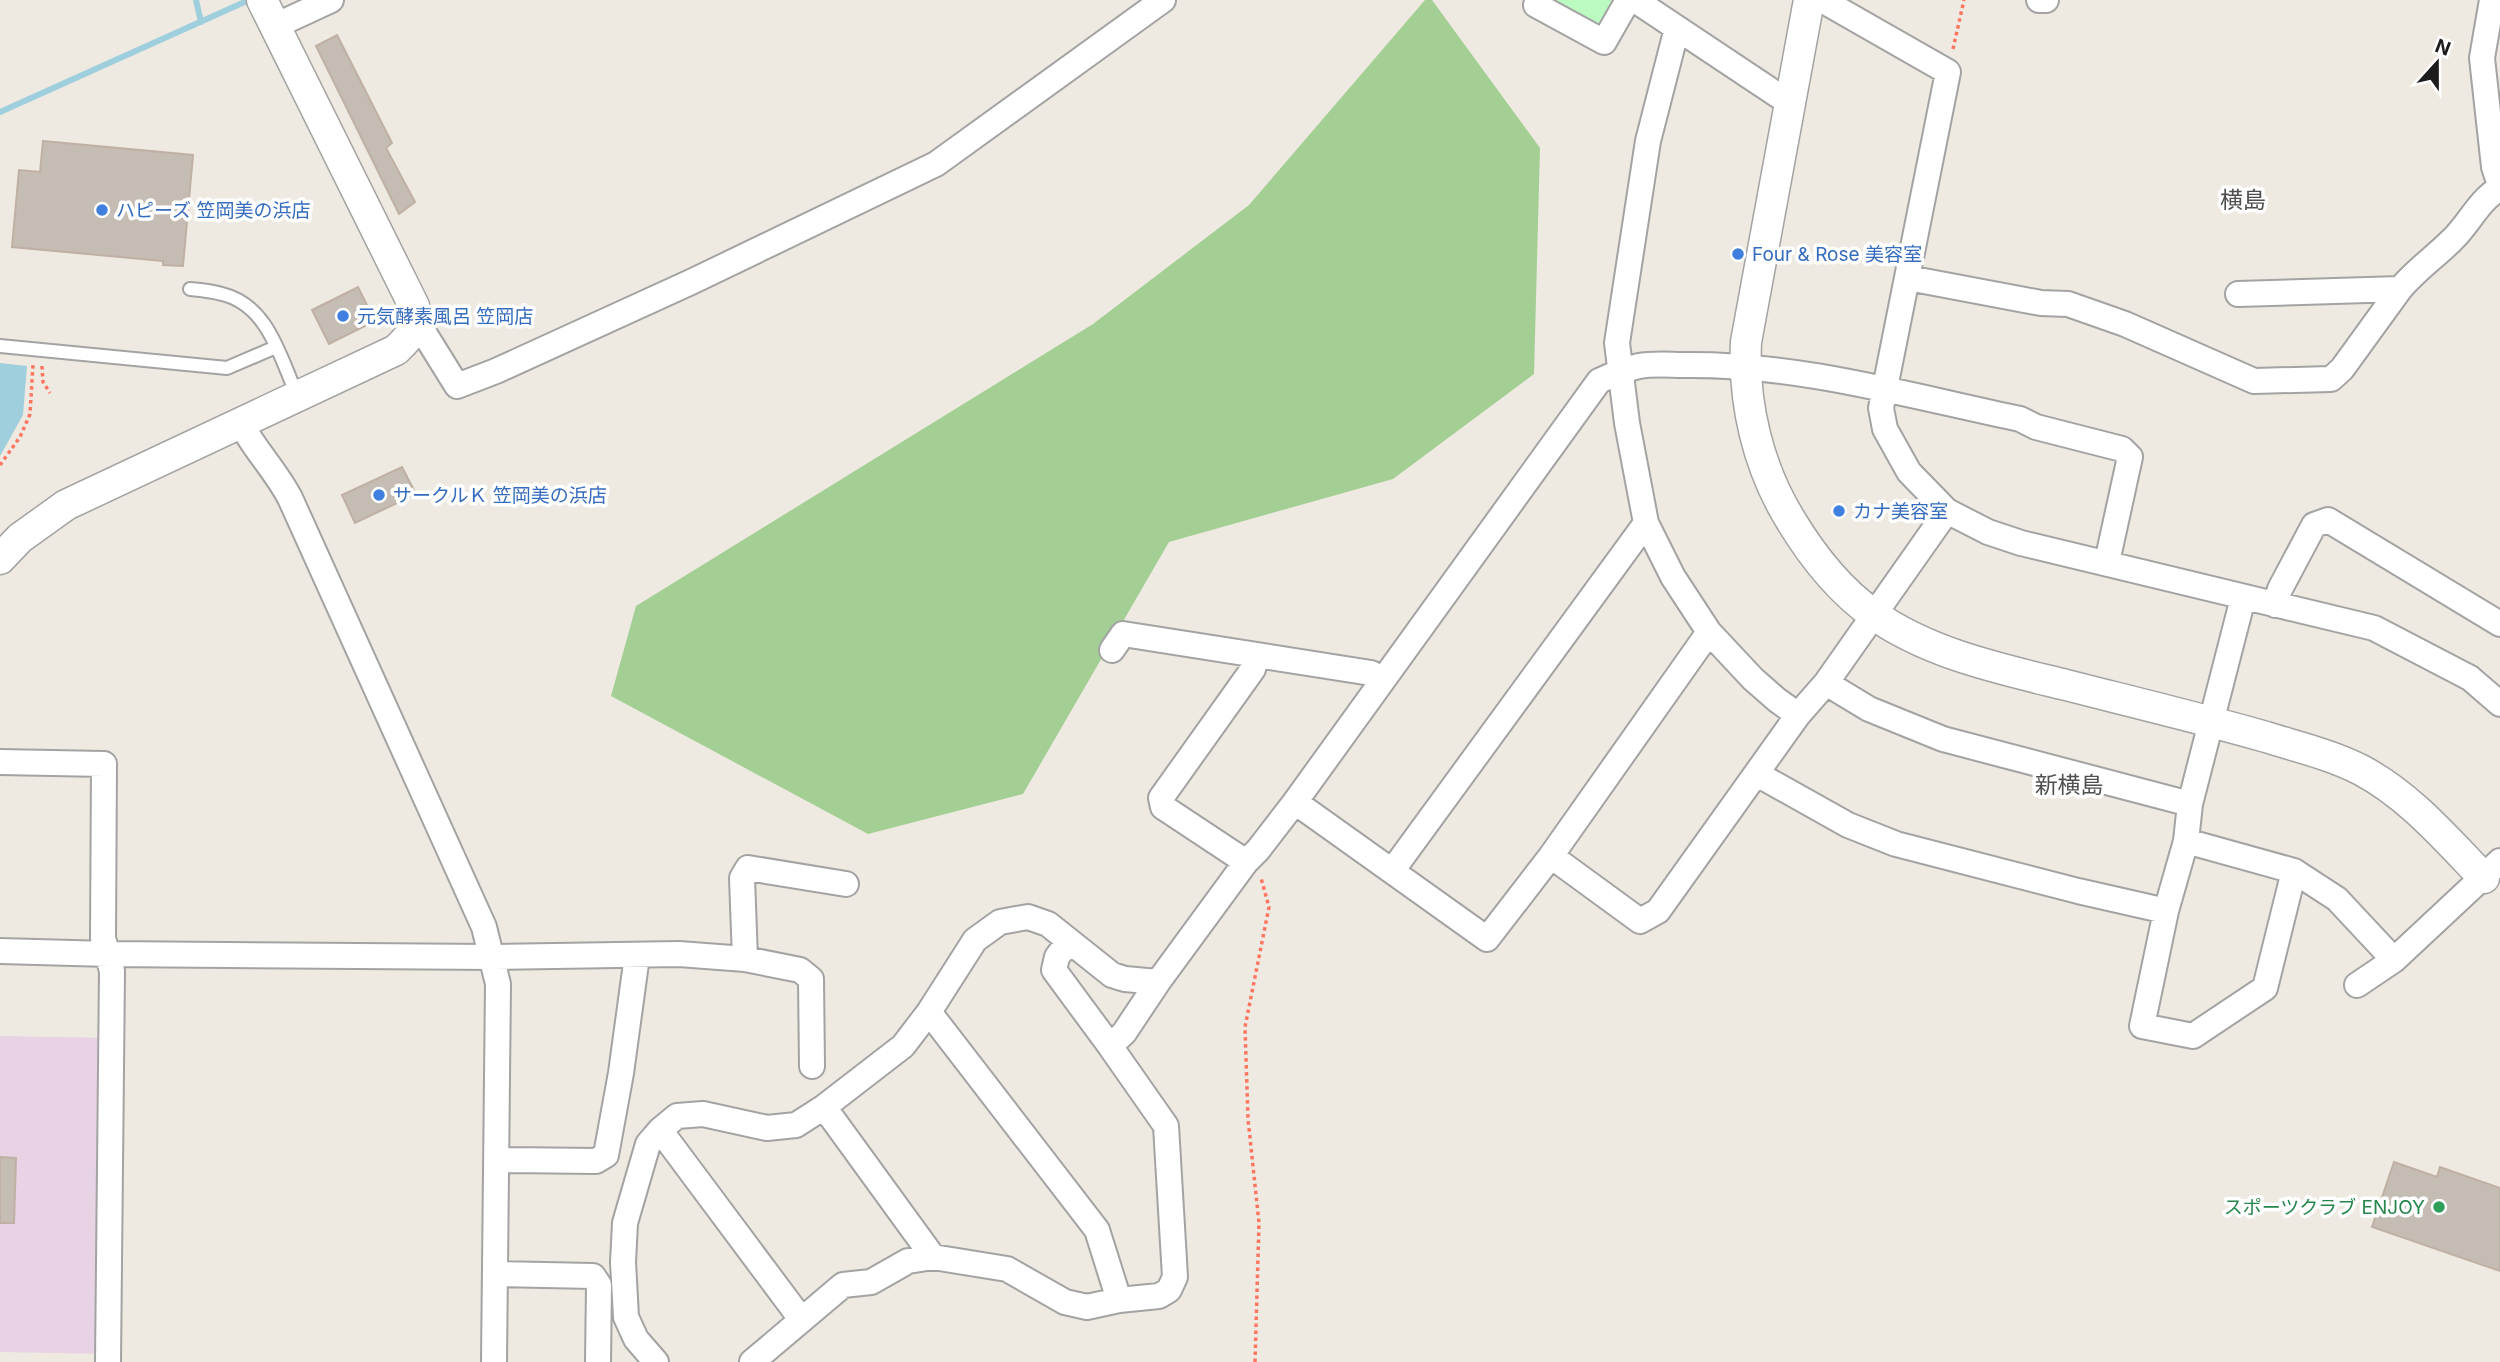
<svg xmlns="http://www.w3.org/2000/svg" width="2500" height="1362" font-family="Inter,'Noto Sans JP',sans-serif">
<rect width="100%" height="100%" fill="#eeeae1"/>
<!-- industrial -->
<path fill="#e7d3e3" d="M 0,1036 L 113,1038 L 107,1354 L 0,1352 L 0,1224 L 14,1224 L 16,1159 L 0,1157 Z"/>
<!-- forest -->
<path fill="#a4cf94" d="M 1425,0 L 1432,0 L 1540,148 L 1534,374 L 1393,479 L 1169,542 L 1023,794 L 868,834 L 611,696 L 636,606 L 1093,324 L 1249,205 Z"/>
<!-- park -->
<path fill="#bbfbc2" d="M 1542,0 L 1621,0 L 1603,33 Z"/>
<!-- water -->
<path fill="#9fcedd" d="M 0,363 L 27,366 L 23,415 L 0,456 Z"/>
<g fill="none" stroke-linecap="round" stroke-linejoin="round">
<!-- stream -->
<path stroke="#9fcedd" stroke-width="6" d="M 196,0 L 201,22
M 0,112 L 249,0"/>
</g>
<!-- building -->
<path fill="#c5bcb4" stroke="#c0b0a3" stroke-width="2" d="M 337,35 L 392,143 L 386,148 L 415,202 L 399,214 L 316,46 Z
M 43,141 L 193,155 L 183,266 L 163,265 L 163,261 L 12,247 L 19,170 L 40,172 Z
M 358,287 L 375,321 L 329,344 L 312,310 Z
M 402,467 L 416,494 L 355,523 L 342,495 Z
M 0,1157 L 16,1158 L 14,1223 L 0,1223 Z
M 2394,1162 L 2437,1177 L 2440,1167 L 2500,1188 L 2500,1271 L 2372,1227 Z"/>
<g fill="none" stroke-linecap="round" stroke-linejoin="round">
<defs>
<path id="service" d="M 190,289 C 201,290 212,291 222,294 C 268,305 280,357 297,395
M 0,346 L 227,368 L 276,347"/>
<path id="minor" d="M 1635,0 L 1791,104
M 1822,0 L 1948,72 L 1881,408 L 1885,429 L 1909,472 L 1947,511 L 1988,532 L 2021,543 L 2374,628 L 2470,678 L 2500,704
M 2039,0 L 2046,0
M 2492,0 L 2482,58 L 2494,167 L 2500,185
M 1536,5 L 1604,42 L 1628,0
M 275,26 L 331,0
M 1677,28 L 1648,141 L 1617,343 L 1627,423 L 1646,523 L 1673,577 L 1709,632 L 1753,679 L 1777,700 L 1798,715
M 1908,278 L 2041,303 L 2068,304 L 2125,324 L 2254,381 L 2331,379 L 2342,369 L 2400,289
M 2238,294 L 2400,289 C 2417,269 2434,258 2452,240 C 2469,224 2479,200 2500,188
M 416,320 L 457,386 L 496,371 L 691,282 L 936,164 L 1163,0
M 240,422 C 254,449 276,471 290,498 L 484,927 L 498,984 L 494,1362
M 2243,598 L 2190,804 L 2186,841 L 2166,911 L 2142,1026 L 2193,1036 L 2265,988 L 2294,871
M 2275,605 L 2280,589 L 2314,525 L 2328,520 L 2500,624
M 1112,650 L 1123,634 L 1371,673 L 1382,679
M 1826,683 L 1869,709 L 1943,739 L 2190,804
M 0,762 L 104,764 L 103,938 L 112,971 L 108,1362
M 1757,774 L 1848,825 L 1896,844 L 2078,891 L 2166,911
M 1295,802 L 1487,939 L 1551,856 L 1709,632
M 2186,841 L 2294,871 L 2337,899 L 2394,960
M 1551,856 L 1640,921 L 1658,911 L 1798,715 L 1826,683 L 1947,511
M 1246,862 L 1163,807 L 1161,798 L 1253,669 L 1256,656
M 1392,871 L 1646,523
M 1069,941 L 1057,957 L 1054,970 L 1110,1046
M 0,951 L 109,954 L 493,957 L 679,954 L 745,959 L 800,970 L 811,979 L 812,1066
M 745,959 L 742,878 L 748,868 L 846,884
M 2357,985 L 2394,960 L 2500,861
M 929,1012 L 1097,1230 L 1119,1300
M 824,1107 L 933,1257
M 660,1130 L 801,1319
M 497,1160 L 596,1161 L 606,1155 L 621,1073 L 637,956
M 495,1274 L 593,1276 L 599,1285 L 598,1362
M 656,1362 L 636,1339 L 626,1317 L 623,1262 L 625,1223 L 648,1144 L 660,1130 L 677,1116 L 703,1114 L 767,1128 L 796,1125 L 824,1107 L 903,1046 L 929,1012 L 975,940 L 1000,922 L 1028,917 L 1048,924 L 1112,975 L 1125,979 L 1158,982 L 1246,862 L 1258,850 L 1295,802 L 1599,381 C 1612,375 1624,369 1639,366 C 1654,363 1671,365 1687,365 C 1800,364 1910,396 2020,419 L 2036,427 L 2122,449 L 2130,457 L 2107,562
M 752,1362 L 843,1285 L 871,1282 L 908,1261 L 933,1257 L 1007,1269 L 1065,1302 L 1087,1307 L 1119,1300 L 1159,1296 L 1169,1290 L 1175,1277 L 1166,1126 L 1110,1046 L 1124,1033 L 1158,982"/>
<path id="tertiary" d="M 1809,0 L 1746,342 C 1743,403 1758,467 1790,519 C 1811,554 1839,590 1873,614 C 1929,654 2001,669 2066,685 C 2133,702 2200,718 2266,737 C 2298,747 2332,755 2361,770 C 2410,796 2446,839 2484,878
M 0,559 L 20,538 L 66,505 L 396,350 C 412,335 417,329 414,306 L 262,0"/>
</defs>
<!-- service casing -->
<use href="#service" stroke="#a3a3a3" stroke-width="16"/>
<!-- minor casing -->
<use href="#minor" stroke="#a3a3a3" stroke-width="28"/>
<!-- tertiary casing -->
<use href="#tertiary" stroke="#a3a3a3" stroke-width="33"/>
<!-- path -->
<path stroke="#fe7662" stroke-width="3.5" stroke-dasharray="3.5 3.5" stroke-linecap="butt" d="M 1953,49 L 1964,0
M 42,366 L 43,382 L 50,393
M 0,465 L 20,437 L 30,414 L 33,364
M 1255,1362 L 1259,1223 L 1248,1119 L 1245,1027 L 1269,907 L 1261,878"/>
<!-- service -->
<use href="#service" stroke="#fff" stroke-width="12"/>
<!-- minor -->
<use href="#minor" stroke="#fff" stroke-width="24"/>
<!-- tertiary -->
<use href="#tertiary" stroke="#fff" stroke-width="30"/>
</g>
<!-- markers -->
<g fill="#3f7fe0" stroke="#fff" stroke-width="2.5">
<circle cx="102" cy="210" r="7"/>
<circle cx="1738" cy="254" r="7"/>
<circle cx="343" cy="316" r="7"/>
<circle cx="379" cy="495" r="7"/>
<circle cx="1839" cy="511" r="7"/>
</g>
<circle fill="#2e9e5b" stroke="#fff" stroke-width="2.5" cx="2439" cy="1207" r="7"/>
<g text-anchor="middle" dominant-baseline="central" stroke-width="7" stroke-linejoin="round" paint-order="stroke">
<!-- shop labels -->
<g font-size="19" fill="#366cbe" stroke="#fff" text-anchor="start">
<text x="116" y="210">ハピーズ 笠岡美の浜店</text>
<text x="1752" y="254">Four &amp; Rose 美容室</text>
<text x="357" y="316">元気酵素風呂 笠岡店</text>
<text x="393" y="495">サークルＫ 笠岡美の浜店</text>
<text x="1853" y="511">カナ美容室</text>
</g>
<!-- leisure labels -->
<g font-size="19" fill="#27864d" stroke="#fff" text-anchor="end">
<text x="2425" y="1207">スポーツクラブ ENJOY</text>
</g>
<!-- quarter labels -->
<g font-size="23" fill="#4f4f4f" stroke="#fff">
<text x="2243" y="200">横島</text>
<text x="2069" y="785">新横島</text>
</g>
</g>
<!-- north arrow -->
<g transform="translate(2437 63) rotate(21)" stroke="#ffffff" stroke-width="5" paint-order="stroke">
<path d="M0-5L12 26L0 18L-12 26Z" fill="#1c1c1c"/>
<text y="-10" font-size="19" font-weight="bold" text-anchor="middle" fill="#1c1c1c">N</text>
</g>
</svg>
